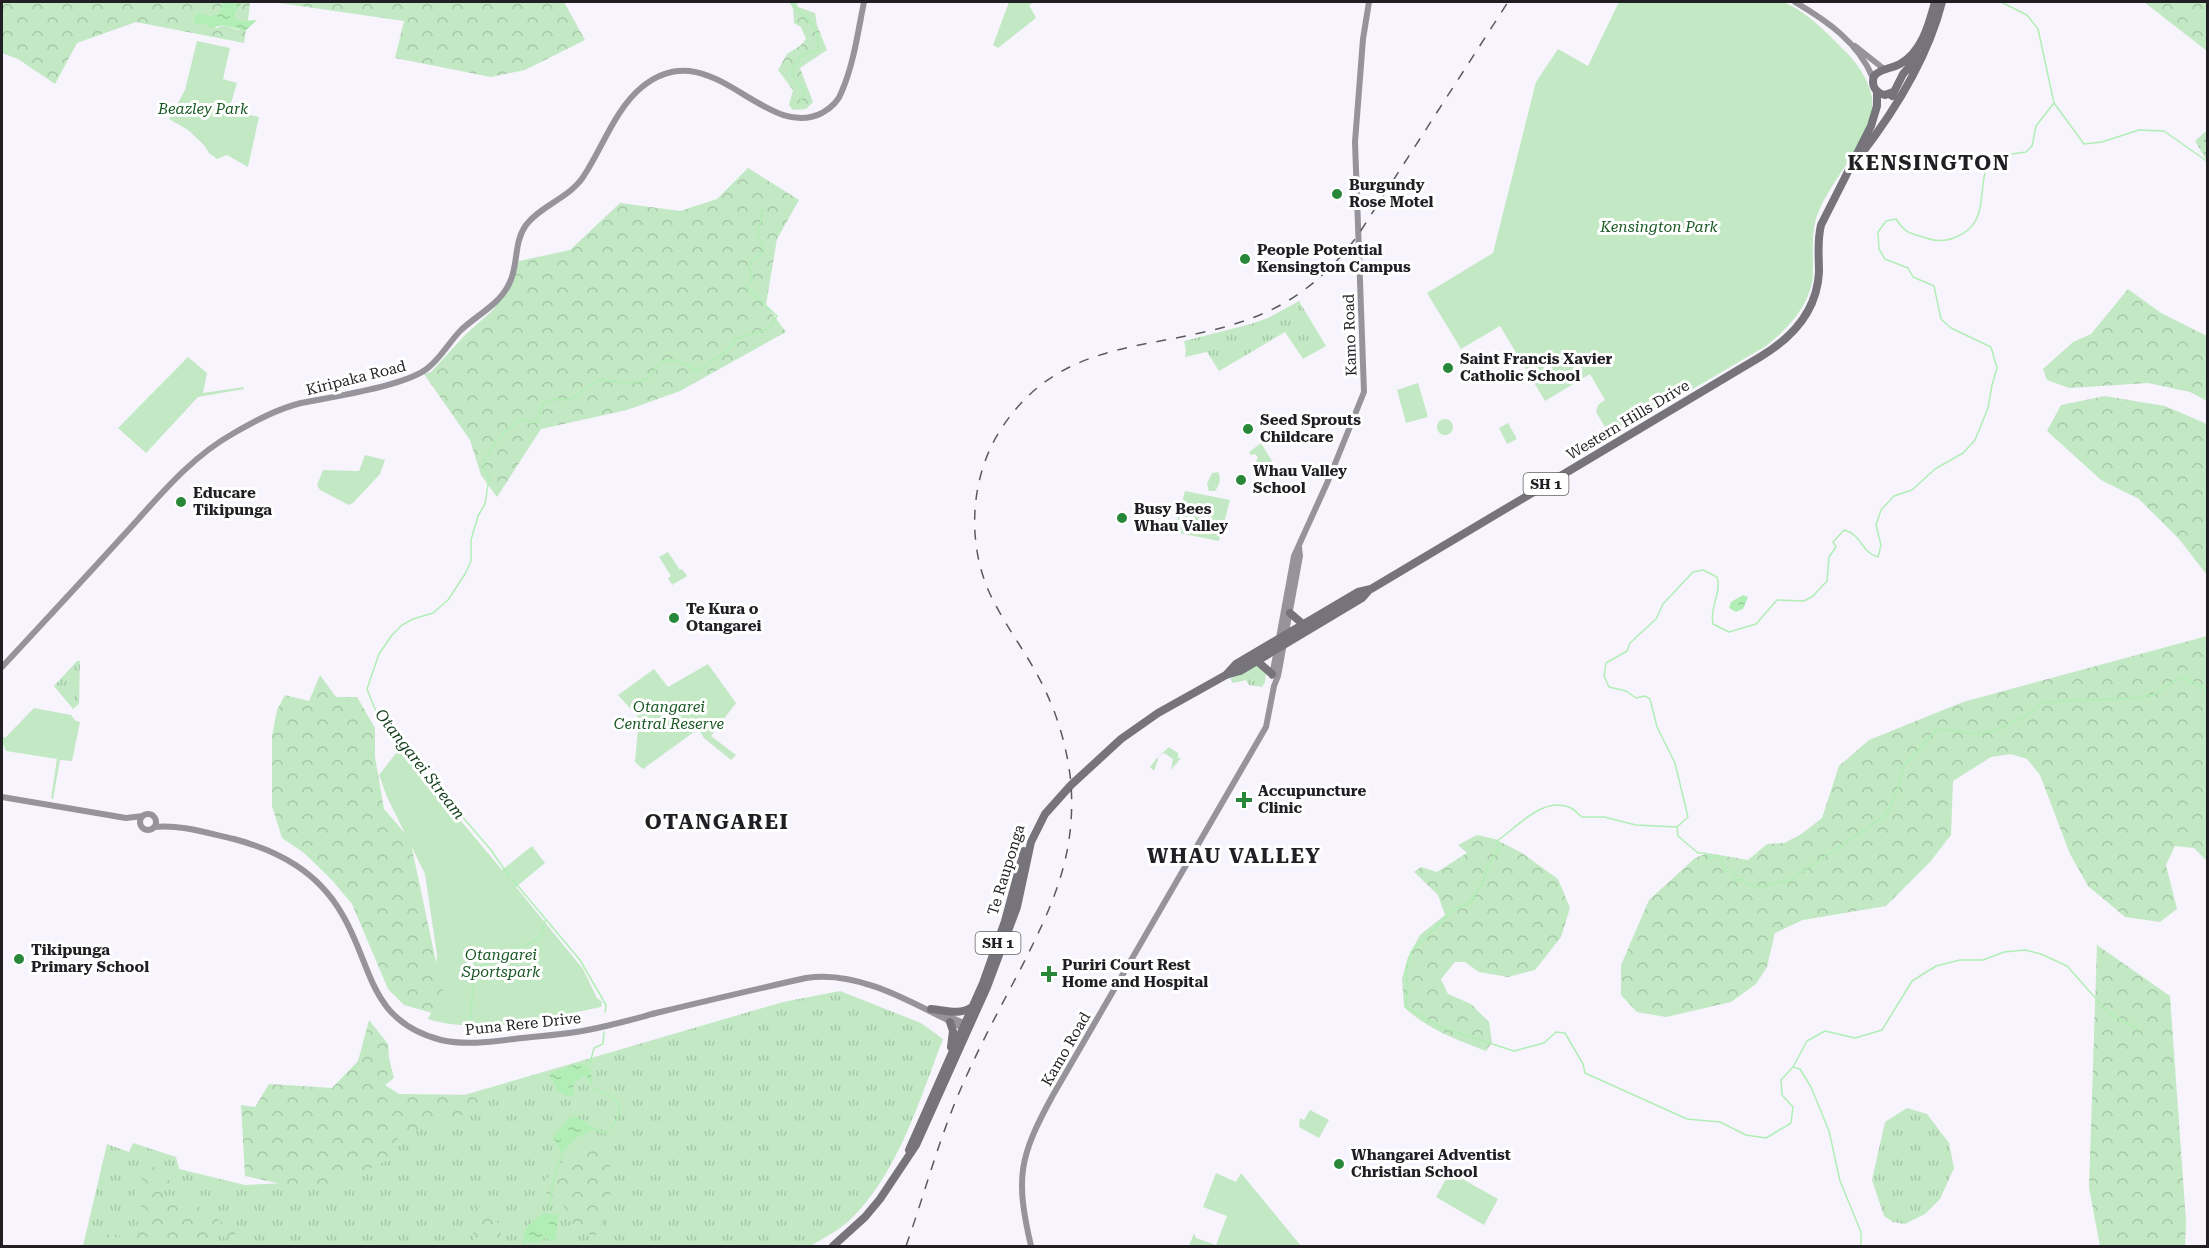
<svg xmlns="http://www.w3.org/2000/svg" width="2209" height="1248" font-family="'Roboto Serif',serif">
<defs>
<pattern id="grass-tufts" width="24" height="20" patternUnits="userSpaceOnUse" patternTransform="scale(1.5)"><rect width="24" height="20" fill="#c2e9c4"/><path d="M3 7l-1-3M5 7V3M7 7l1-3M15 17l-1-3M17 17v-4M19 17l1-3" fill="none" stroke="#a6c7a8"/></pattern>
<pattern id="forest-crowns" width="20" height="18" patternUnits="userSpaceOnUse" patternTransform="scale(1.5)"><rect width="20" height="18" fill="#c2e9c4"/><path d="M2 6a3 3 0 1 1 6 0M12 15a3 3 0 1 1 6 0" fill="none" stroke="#a6c7a8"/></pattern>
<pattern id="garden-dots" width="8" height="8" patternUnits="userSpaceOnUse" patternTransform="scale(1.5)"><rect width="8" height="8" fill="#c2e9c4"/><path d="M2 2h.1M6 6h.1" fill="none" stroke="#a6c7a8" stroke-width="1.8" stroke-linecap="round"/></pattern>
<pattern id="water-ripples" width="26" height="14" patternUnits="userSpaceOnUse" patternTransform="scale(1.5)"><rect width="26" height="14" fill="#b1eeb5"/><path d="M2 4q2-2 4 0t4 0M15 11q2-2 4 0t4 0" fill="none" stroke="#98cc9b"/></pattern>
</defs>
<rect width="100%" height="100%" fill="#f7f4fd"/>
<!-- grass -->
<path fill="url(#grass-tufts)" d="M 1299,301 L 1326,346 L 1303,359 L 1285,332 L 1219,371 L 1207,352 L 1185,357 L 1186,350 L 1184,341 L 1251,324 L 1268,318 Z
M 77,661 L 80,661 L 79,704 L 73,709 L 54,686 Z
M 1256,666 L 1259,666 L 1266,674 L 1265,682 L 1262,687 L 1249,685 L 1246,680 L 1233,683 L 1230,679 Z
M 1169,747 L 1178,753 L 1178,758 L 1181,758 L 1171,770 L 1173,759 L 1164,753 L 1159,756 L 1154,771 L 1150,767 C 1156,759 1162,753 1169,747 Z
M 840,991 L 921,1023 L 943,1039 C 919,1101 898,1174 849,1221 C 838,1231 823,1238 811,1246 L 83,1246 L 107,1144 L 129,1152 L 133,1143 L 176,1157 L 179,1169 L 245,1185 L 326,1181 L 447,1100 L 783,1002 Z
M 1907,1108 L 1927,1114 L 1949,1143 L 1954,1168 L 1940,1199 L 1925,1214 L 1905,1224 L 1893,1222 L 1884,1216 L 1872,1180 L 1885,1122 Z"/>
<!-- forest -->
<path fill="url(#forest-crowns)" d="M 2,2 L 226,2 L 219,13 L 209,16 L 205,24 L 217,28 L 223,25 L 238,30 L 246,29 L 244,43 L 136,22 L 77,43 L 55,84 L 18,59 L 2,53 Z
M 242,2 L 250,2 L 248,21 L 243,21 L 235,18 L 236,12 Z
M 272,2 L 564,2 L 585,40 L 525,70 L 491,77 L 395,58 L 404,21 Z
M 789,2 L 796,2 L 798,7 L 815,13 L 817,25 L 827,50 L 800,68 L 813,102 L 806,109 L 793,110 L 789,105 L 793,90 L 778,70 L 787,54 L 800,46 L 806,39 L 801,27 L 794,23 L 793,8 Z
M 2144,2 L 2207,2 L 2207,51 Z
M 748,168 L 799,200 L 777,239 L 766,305 L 786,332 L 680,391 L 627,410 L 541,429 L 497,497 L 481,475 L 470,440 L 424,374 L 431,372 L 464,336 L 494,309 L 512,282 L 519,261 L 570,250 L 620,203 L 680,211 L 717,199 Z
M 2128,289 L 2161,313 L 2207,336 L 2207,401 L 2190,392 L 2148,383 L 2069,388 L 2047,380 L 2043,369 L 2073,342 L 2091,334 Z
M 2105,396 L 2165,406 L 2207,424 L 2207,575 L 2179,539 L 2139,499 L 2101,480 L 2047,431 L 2061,405 Z
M 2207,636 L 2207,861 L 2194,848 L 2175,846 L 2166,865 L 2177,909 L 2160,922 L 2125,917 L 2088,886 L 2070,854 L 2040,775 L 2027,759 L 2011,754 L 1991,757 L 1953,781 L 1951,835 L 1930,862 L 1886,906 L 1803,920 L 1775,933 L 1767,967 L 1756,984 L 1731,1002 L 1666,1017 L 1637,1012 L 1621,995 L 1621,965 L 1649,900 L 1695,858 L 1708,853 L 1748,860 L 1767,844 L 1784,843 L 1800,835 L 1822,818 L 1839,766 L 1869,740 L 1963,702 Z
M 320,675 L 336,697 L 357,697 L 375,728 L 375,757 L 384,809 L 410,839 L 436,962 L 448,987 L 432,1013 L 404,1005 L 388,989 L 352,904 L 331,879 L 304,853 L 282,838 L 272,806 L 272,736 L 277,710 L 285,695 L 309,701 Z
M 1477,835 L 1495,839 L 1522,853 L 1558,879 L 1570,908 L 1561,937 L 1535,970 L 1508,977 L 1479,972 L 1465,962 L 1455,962 L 1441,979 L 1448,994 L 1471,1004 L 1489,1022 L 1492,1042 L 1486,1051 C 1457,1040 1427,1029 1404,1007 L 1402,979 L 1408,957 L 1420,935 L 1445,915 L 1438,895 L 1414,872 L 1421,867 L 1437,872 L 1467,853 L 1458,845 Z
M 2097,945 L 2170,996 L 2186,1221 L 2185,1246 L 2100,1246 L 2089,1188 Z
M 369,1020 L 388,1044 L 389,1058 L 394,1078 L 385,1085 L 399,1094 L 485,1095 L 477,1112 C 449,1116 424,1129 397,1137 L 399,1155 L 328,1189 L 291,1186 L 245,1176 L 241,1105 L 255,1107 L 269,1084 L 332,1088 L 358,1061 Z
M 581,1143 L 614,1150 L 609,1170 L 612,1210 L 594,1237 L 574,1226 L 562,1203 L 543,1190 L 547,1178 Z
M 140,1167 L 156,1167 L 171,1182 L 164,1189 L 163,1197 C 173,1201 181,1198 191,1203 C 207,1210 222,1223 237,1233 L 228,1238 L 211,1233 L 202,1246 L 109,1246 L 102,1242 L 105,1233 C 115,1238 121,1238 131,1235 L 145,1211 L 134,1197 L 143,1183 Z
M 492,1206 L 505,1246 L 473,1246 L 474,1208 Z"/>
<!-- park -->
<path fill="#c2e9c4" d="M 1009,2 L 1036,2 L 1029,5 L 1036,18 L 998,48 L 993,45 Z
M 1619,2 C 1660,2 1701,2 1742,2 C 1754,2 1772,0 1783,2 C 1808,12 1828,34 1847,53 C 1861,67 1876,92 1872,113 C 1866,144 1830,182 1818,213 C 1811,231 1813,253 1813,272 C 1813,302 1788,329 1766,346 L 1611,437 L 1596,412 L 1598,405 L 1605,400 L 1590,374 L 1545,401 L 1500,326 L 1461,349 L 1427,293 L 1493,253 L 1536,82 L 1558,49 L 1588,66 Z
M 197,41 L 230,48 L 223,79 L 237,83 L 229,110 L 259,117 L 248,167 L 227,155 L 217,159 L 209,153 L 204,145 L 188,130 L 169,119 L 185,90 Z
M 188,357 L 207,373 L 203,393 L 243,387 L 244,389 L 198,397 L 146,453 L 118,428 Z
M 1418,383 L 1428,417 L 1406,423 L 1397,390 Z
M1437 427a8 8 0 1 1 16 0a8 8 0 1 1-16 0Z
M 1508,423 L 1517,439 L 1507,444 L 1499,428 Z
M 1261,443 L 1272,461 L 1264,466 L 1256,461 L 1258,458 L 1255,454 L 1251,455 L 1249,452 Z
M 365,455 L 385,460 L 380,474 L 353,503 L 349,505 L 320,490 L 317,485 L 323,470 L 359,471 Z
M 1218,472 C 1222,478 1219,486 1215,491 L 1209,491 L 1207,484 L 1212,473 Z
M 1185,491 L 1230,500 L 1219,541 L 1174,532 Z
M 668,552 L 680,570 L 682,569 L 687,576 L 672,585 L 668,578 L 671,576 L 659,557 Z
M 708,664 L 736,703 L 711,736 L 736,755 L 731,760 L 704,738 L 698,729 L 643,769 L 635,762 L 639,718 L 618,695 L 654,669 L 668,687 Z
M 34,708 L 71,715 L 76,721 L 80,722 L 72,761 L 60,760 L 53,799 L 51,798 L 57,759 L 6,751 L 2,742 L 2,736 L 5,738 Z
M 400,748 L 502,870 L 532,846 L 545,863 L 516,887 L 583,969 L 597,998 L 602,1002 L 601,1007 C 545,1018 484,1036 428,1019 L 445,985 L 436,966 L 437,955 L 425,874 L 387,797 L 379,775 Z
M 1310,1110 L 1329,1120 L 1319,1138 L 1299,1127 L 1300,1118 L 1304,1120 Z
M 1450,1172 L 1498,1199 L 1484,1225 L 1436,1197 Z
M 1216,1173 L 1236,1182 L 1241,1173 L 1301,1246 L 1189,1246 L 1194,1233 L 1196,1238 L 1216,1245 L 1227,1216 L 1203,1207 Z"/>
<!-- garden -->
<path fill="url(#garden-dots)" d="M 2207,130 L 2207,161 L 2195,141 Z"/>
<!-- water -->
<path fill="url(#water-ripples)" d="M 224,2 L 242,2 L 236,12 L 235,18 L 243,21 L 257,20 L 245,31 L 223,25 L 211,28 L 205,24 L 196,24 L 194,18 L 199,13 L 209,16 L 219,13 Z
M 1743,595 L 1748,597 L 1743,609 L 1736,612 L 1729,608 L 1731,602 Z
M 584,1064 L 591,1071 L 592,1086 L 586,1077 L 582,1077 L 573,1084 L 574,1094 L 569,1097 L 557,1090 L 549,1074 L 573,1065 Z
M 575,1116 L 593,1127 L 593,1130 L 576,1138 L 562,1153 L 553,1137 L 569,1118 Z
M 544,1213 L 558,1215 L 556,1238 L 553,1242 L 545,1238 L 536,1243 L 527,1241 L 523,1245 C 524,1242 523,1239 524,1236 C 525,1225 536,1219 544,1213 Z"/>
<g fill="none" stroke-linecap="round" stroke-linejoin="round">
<!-- stream -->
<path stroke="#b1eeb5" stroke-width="1.5" d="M 792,2 C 805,22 819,20 818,50 C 804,52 797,58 791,71 L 796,82 L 806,91 L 798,105
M 2001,2 L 2027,15 L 2038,29 L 2054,103 L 2084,144 L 2102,142 L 2139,130 L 2164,131 L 2208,162
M 2054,103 L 2036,126 L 2032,146 L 2026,152 L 2005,155 L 1999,153 C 1974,163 1990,210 1970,228 C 1967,231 1962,234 1958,236 C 1949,241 1936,242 1926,238 C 1910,233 1906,234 1896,219 L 1886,221 L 1878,232 L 1879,249 L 1885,259 L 1908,268 L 1913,277 L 1934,286 L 1941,319 L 1951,328 L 1991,347 L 1997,368 L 1992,385 L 1988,408 L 1975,440 L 1963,453 L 1935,469 L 1912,490 L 1894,496 L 1881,510 L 1876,525 L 1881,545 L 1878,557 C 1860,552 1863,535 1844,530 L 1833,542 L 1836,547 L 1829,557 L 1827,581 L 1813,596 L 1804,601 L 1777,600 L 1756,624 L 1729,632 L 1713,624 C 1709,607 1722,593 1717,577 L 1703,570 L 1693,572 L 1663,604 L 1656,619 L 1630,643 L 1627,651 L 1606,663 L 1604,676 L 1609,687 L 1626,691 L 1636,698 L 1645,696 L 1650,699 L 1657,727 L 1675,763 L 1688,817 L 1677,827 L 1636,825 L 1604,817 L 1582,817 C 1579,815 1575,810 1571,808 C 1544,795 1517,827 1497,841 L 1499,847 L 1488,866 L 1484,880 L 1470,903 L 1453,910 L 1411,952 L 1406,970 L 1408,988 L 1406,1007 L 1440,1027 L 1514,1051 L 1544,1043 L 1556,1032 L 1565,1033 L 1583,1064 L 1585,1073 L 1687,1119 L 1720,1122 L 1746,1135 L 1766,1138 L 1791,1123 L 1793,1107 L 1782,1095 L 1781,1080 L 1793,1067 L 1807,1041 L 1825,1031 L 1855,1038 L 1882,1030 L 1912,981 L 1936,966 L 1960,960 L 1983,960 L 2004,952 L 2025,950 L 2041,954 L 2067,966 L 2107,1011 L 2139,1030
M 1677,827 L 1678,836 L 1698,853 L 1705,853 L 1711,859 L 1717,855 L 1722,860 L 1725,871 L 1733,872 L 1734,881 L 1740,879 L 1750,885 L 1762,887 L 1790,880 L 1886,815 L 1898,789 L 1903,767 L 1937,729 L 1977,734 L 1995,731 L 2026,716 L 2042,702 L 2138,698 L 2155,694 L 2180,677 L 2196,683 L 2208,691
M 509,876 L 491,850 L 416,763 L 377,714 L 367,689 L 379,654 L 392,635 L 402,625 L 413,619 L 433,613 L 448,600 L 465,574 L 471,561 L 471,540 L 478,516 L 485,504 L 489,478 L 484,468 L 485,459 L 495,443 L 508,429 L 523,419 L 531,423 L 538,421 L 541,408 L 545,402 L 556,399 L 569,400 L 598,380 L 631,383 L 645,380 L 665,360 L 675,360 L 698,371 C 711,359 728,355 736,339 L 768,329 L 777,316 L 746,287 L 753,280 L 749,268 L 752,261 L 764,251 L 758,235 L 763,209
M 512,879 L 580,960 L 606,1005 L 605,1012
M 471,1023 L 473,973 L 482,966 L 537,939 L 541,935 L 545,921
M 589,1067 L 594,1048 L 603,1044 L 604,1032
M 1793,1067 L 1800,1069 L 1811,1087 L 1829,1131 L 1840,1181 L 1861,1232 L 1861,1246
M 593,1128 L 604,1133 C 615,1125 628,1109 612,1097 C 607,1094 600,1092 594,1089
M 549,1209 C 552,1189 553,1172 562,1153"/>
<!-- secondary -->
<path stroke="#96949a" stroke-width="6" d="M 1795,2 C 1827,21 1858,42 1873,78
M 1855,46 L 1884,69
M 2,667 C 42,624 82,581 122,537 C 157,499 189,458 234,433 C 255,421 277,409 301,403 C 331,397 408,386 429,367 C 442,356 450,341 461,330 C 478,314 499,305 509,284 C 519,265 513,243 526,225 C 542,204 571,198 585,174 C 603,146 616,108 642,87 C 711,30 764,143 822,113 C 831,108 839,100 842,91 C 854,63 858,31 864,2
M 1272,676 L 1294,556 L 1328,481 L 1364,392 L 1355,142 L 1363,39 L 1369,2
M 2,797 L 126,818 L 143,816
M140 822a8 8 0 1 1 16 0a8 8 0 1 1-16 0Z
M 154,827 C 180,824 207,833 234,839 C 279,851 318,872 342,914 C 373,966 368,1021 441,1040 C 468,1046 496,1041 522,1038 C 540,1036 558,1035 576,1032 C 603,1028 630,1020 656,1013 C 706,1001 756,989 806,978 C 860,969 918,1006 965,1029
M 939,1012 L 968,1025
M 1031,1246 C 1015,1177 1019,1157 1053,1095 L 1266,727 L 1274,686 L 1278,676 L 1300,556 L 1299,547"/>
<!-- trunk -->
<path stroke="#76747a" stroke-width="8" d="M 1893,92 L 1885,95 C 1875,93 1871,85 1874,76 C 1881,68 1891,69 1900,64 C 1922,52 1929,24 1935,2
M 1892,96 L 1903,74 L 1920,55
M 1859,157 C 1894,112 1928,57 1942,2
M 1290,613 L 1304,625
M 1257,661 L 1272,674
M 1226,675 L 1236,664 L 1358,592 L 1371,589 L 1760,357 C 1792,338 1817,312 1819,272 C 1819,256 1817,241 1821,225 L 1871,126 L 1877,106 L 1877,91
M 931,1009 C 946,1010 958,1016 972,1007
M 950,1022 L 953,1031 L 951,1047
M 909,1150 L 983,983 L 1005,921 L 1024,851
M 833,1246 L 865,1217 L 880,1199 L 916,1145 L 987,987 L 1017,907 L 1031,842 L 1045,814 L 1071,785 L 1121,739 L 1158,713 L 1226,675 L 1240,671 L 1257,661 L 1362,598 L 1369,590"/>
<!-- rail -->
<path stroke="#5b595e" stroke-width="1.5" stroke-dasharray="10 10" stroke-linecap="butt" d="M 906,1246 C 925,1193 939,1138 962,1086 C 979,1047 1000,1008 1020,970 C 1052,907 1076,857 1071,784 C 1068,752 1059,719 1045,690 C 1030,657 1006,628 990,594 C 966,542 970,474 1003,426 C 1066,333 1160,353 1252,318 C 1296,302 1331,272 1358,235 L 1508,2"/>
</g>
<!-- markers -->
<g fill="#288739" stroke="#fff" stroke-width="2">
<circle cx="1337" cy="194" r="6"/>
<circle cx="1245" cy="259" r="6"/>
<circle cx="1448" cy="368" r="6"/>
<circle cx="1248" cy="429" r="6"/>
<circle cx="1241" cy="480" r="6"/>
<circle cx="181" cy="502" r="6"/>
<circle cx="1122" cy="518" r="6"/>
<circle cx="674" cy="618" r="6"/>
<path d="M1241 791h6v6h6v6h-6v6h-6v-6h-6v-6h6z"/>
<circle cx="19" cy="959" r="6"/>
<path d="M1046 965h6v6h6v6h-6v6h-6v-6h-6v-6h6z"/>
<circle cx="1339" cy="1164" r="6"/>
</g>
<g text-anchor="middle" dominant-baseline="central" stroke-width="6" stroke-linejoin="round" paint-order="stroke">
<!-- shield labels -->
<g fill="#fff" stroke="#646265" stroke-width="1.5">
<rect x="1523.5" y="473" width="45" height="22" rx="4.5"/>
<rect x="975.5" y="932" width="45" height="22" rx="4.5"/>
</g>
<g font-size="14" font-weight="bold" fill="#211f23">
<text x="1546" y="484">SH 1</text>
<text x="998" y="943">SH 1</text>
</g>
<!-- park labels -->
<g font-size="15" font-style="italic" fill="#195824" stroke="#fff">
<text x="203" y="109">Beazley Park</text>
<text x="1659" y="227">Kensington Park</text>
<text x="669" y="707">Otangarei<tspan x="669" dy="17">Central Reserve</tspan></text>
<text x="501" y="955">Otangarei<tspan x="501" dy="17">Sportspark</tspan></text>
</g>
<!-- poi labels -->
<g font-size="15" font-weight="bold" fill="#211f23" stroke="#fff" text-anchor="start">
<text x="1349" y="185">Burgundy<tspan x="1349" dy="17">Rose Motel</tspan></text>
<text x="1257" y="250">People Potential<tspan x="1257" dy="17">Kensington Campus</tspan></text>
<text x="1460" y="359">Saint Francis Xavier<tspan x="1460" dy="17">Catholic School</tspan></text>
<text x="1260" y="420">Seed Sprouts<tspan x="1260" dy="17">Childcare</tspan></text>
<text x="1253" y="471">Whau Valley<tspan x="1253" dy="17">School</tspan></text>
<text x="193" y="493">Educare<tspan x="193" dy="17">Tikipunga</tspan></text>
<text x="1134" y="509">Busy Bees<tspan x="1134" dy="17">Whau Valley</tspan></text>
<text x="686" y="609">Te Kura o<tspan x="686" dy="17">Otangarei</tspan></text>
<text x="1258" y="791">Accupuncture<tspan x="1258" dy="17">Clinic</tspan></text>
<text x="31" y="950">Tikipunga<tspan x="31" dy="17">Primary School</tspan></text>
<text x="1062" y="965">Puriri Court Rest<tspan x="1062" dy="17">Home and Hospital</tspan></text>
<text x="1351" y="1155">Whangarei Adventist<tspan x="1351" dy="17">Christian School</tspan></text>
</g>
<!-- street labels -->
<g font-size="15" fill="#211f23" stroke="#fff">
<text transform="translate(1350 335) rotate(-92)">Kamo Road</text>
<text transform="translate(356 378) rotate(-14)">Kiripaka Road</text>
<text transform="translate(1628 420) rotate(-31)">Western Hills Drive</text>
<text transform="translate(1006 870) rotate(-73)">Te Rauponga</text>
<text transform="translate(523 1024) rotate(-6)">Puna Rere Drive</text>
<text transform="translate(1066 1049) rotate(-60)">Kamo Road</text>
</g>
<!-- water labels -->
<g font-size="16" font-style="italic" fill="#133e1a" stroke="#fff">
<text transform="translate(420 764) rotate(52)">Otangarei Stream</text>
</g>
<!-- district labels -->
<g font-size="21" font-weight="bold" letter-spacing="1.5" fill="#211f23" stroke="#fff">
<text x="1929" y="163">KENSINGTON</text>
<text x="717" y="822">OTANGAREI</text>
<text x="1234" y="856">WHAU VALLEY</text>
</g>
</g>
<!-- border -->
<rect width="2209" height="1248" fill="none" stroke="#211f23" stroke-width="6"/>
</svg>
